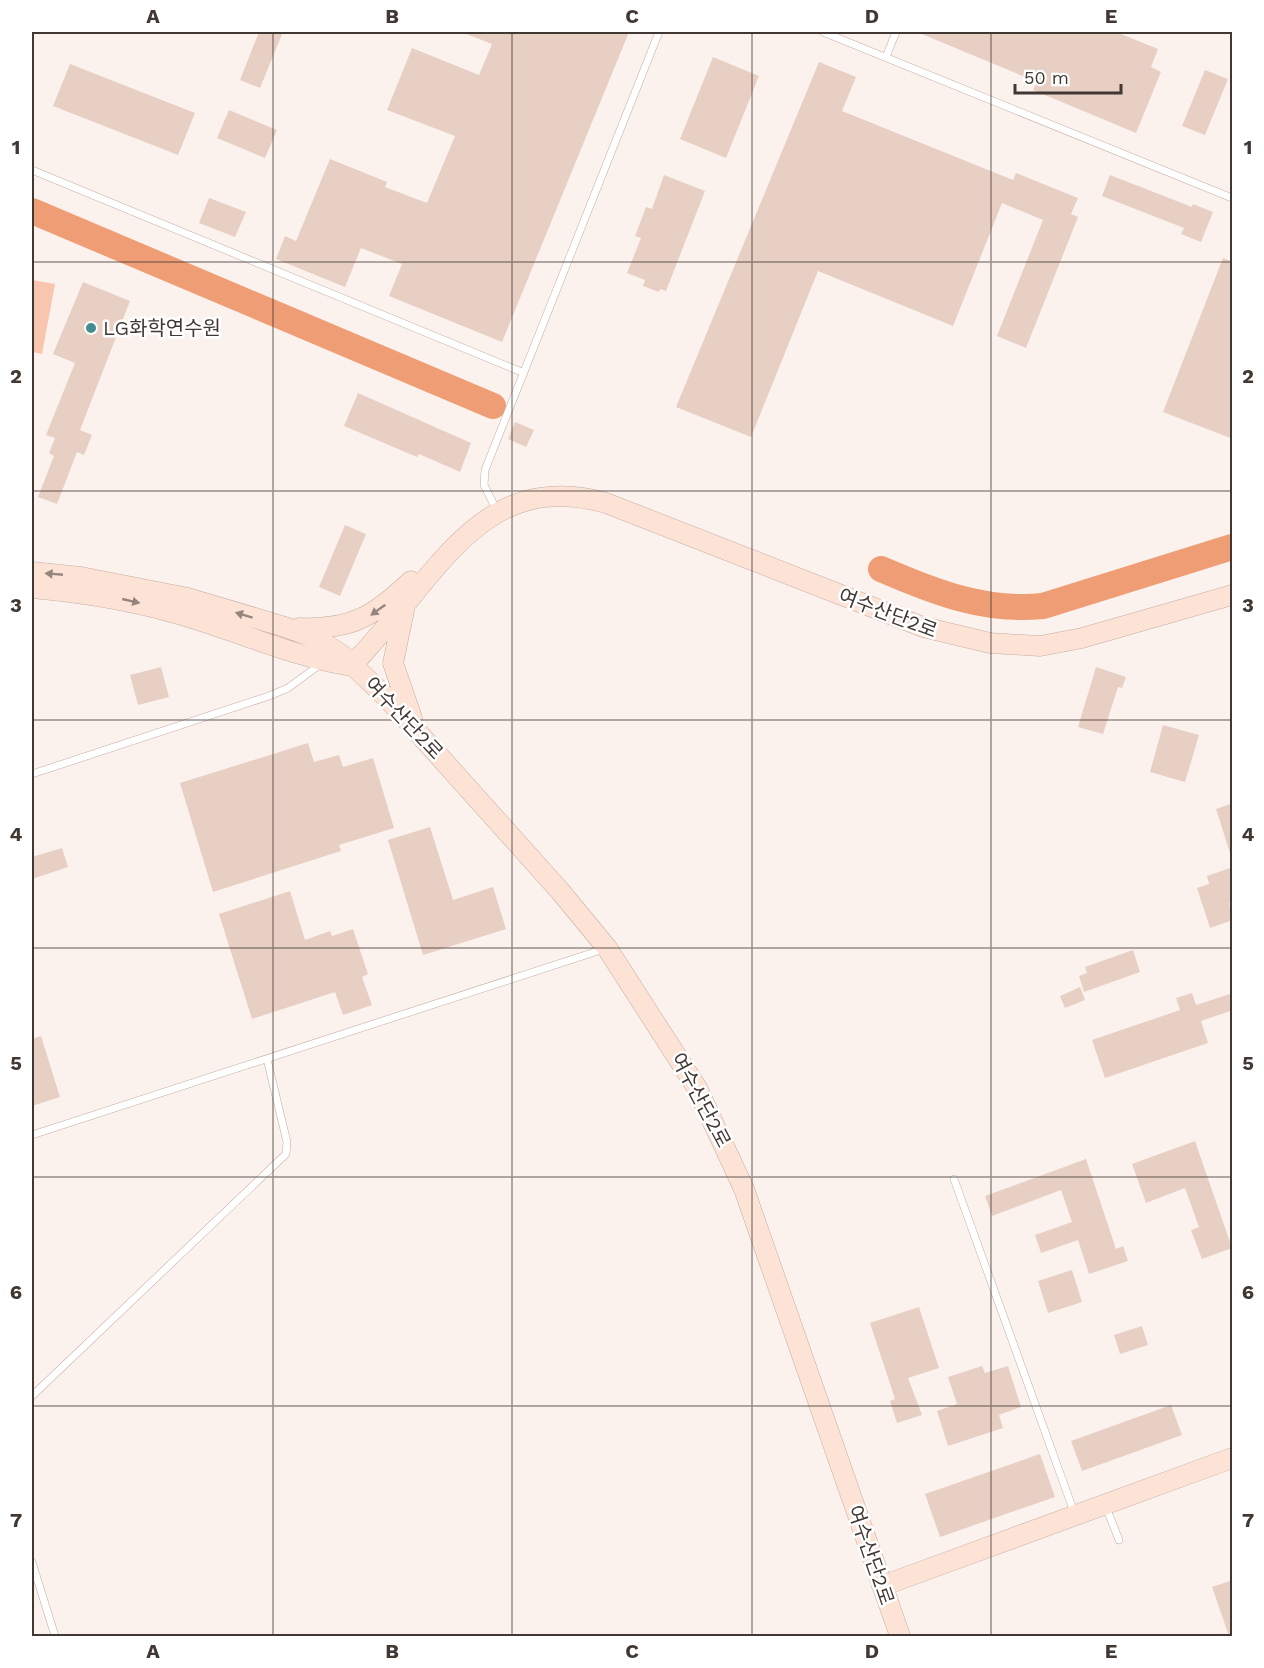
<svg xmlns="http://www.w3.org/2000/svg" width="1264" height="1668" font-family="'Work Sans','Noto Sans KR',sans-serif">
<rect width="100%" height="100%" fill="#fcf2ed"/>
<!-- green -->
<path fill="#f8c6ae" d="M 32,280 L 55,284 L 42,354 L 32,352 Z"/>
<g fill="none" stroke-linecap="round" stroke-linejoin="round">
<!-- river -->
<path stroke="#ef9d75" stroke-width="26" d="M 32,211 L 493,406
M 881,569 C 934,592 985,612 1043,606 L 1232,547"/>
</g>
<!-- building -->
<path fill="#e7cfc4" d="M 259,32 L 283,32 L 260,88 L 240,80 Z
M 461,32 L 629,32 L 502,342 L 389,296 L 402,264 L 361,248 L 345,287 L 276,259 L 285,236 L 296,241 L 330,159 L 387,182 L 385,187 L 427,203 L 455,136 L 387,110 L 412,48 L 479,75 L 492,44 Z
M 917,32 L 1116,32 L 1158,49 L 1151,67 L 1161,72 L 1136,133 L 1033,90 L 1037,82 Z
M 713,57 L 759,76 L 726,158 L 680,139 Z
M 819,62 L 856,77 L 842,111 L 1013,180 L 1016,173 L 1078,198 L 1071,214 L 1078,217 L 1026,348 L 997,336 L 1043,220 L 1002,203 L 953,326 L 818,271 L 751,437 L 676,407 Z
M 70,64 L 195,113 L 178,155 L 53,106 Z
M 1205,70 L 1228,79 L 1205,135 L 1182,126 Z
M 229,110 L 277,130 L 265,158 L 217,138 Z
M 664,175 L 705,191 L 666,291 L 660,289 L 659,292 L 643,286 L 645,280 L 627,273 L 641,238 L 635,236 L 646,207 L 652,209 Z
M 1110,175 L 1192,207 L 1193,204 L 1213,212 L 1201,242 L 1181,234 L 1184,228 L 1102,196 Z
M 209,198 L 246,212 L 235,237 L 199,223 Z
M 1223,258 L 1233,262 L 1233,439 L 1163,412 Z
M 83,282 L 130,301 L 80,430 L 92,435 L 84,455 L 77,452 L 57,504 L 38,497 L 54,456 L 49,453 L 55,438 L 46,435 L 75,363 L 53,354 Z
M 358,393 L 471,443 L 460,472 L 419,454 L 417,457 L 344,426 Z
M 515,422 L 534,430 L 526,447 L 508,439 Z
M 345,525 L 366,534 L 340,596 L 319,587 Z
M 161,667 L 169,697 L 138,705 L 130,675 Z
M 1096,667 L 1126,677 L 1122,688 L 1118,687 L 1103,734 L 1078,727 Z
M 1163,725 L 1199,735 L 1185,782 L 1150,772 Z
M 308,743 L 314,762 L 339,755 L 343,767 L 373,758 L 394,828 L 339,845 L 341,851 L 213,892 L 180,783 Z
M 1233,803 L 1233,852 L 1230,853 L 1216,809 Z
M 430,827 L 453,900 L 493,887 L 506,929 L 423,955 L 388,840 Z
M 62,848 L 68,867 L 32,879 L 32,857 Z
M 1233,867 L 1233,903 L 1229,903 L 1233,920 L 1210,928 L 1197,888 L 1209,884 L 1207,876 Z
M 290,891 L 305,940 L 330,931 L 332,936 L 353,929 L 368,974 L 362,977 L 372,1005 L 343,1015 L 335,992 L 252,1019 L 219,914 Z
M 1133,950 L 1140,972 L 1084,992 L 1079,976 L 1087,973 L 1085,967 Z
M 1080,987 L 1085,1000 L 1065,1008 L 1060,996 Z
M 1192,993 L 1196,1005 L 1233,993 L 1233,1010 L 1201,1021 L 1208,1043 L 1105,1078 L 1092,1040 L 1180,1010 L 1176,998 Z
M 41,1036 L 60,1097 L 32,1106 L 32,1039 Z
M 1195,1141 L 1232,1248 L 1202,1259 L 1191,1230 L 1199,1227 L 1185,1188 L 1146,1203 L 1132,1164 Z
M 1086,1159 L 1116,1249 L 1123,1246 L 1128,1261 L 1089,1274 L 1078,1240 L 1041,1253 L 1035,1235 L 1072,1222 L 1061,1190 L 992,1216 L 985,1196 Z
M 1072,1270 L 1082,1302 L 1048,1313 L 1038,1281 Z
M 919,1307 L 939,1368 L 908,1378 L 922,1415 L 897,1423 L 890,1401 L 895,1399 L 870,1323 Z
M 1142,1326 L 1148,1345 L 1120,1354 L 1114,1335 Z
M 982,1366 L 985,1373 L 1008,1366 L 1021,1407 L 999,1415 L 1003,1428 L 948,1446 L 937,1411 L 957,1404 L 948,1377 Z
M 1171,1405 L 1182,1435 L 1082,1471 L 1071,1441 Z
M 1040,1454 L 1055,1497 L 940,1537 L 925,1494 Z
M 1233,1580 L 1233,1636 L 1229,1636 L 1212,1587 Z"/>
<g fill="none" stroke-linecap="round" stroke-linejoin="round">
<defs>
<path id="lane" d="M 823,32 L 1232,198
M 886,57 L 896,32
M 32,170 L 524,373
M 497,511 L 484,485 L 485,470 L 659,32
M 32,774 L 269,696 L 288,688 L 322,663
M 32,1135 L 604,949
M 954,1179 L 1074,1512
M 32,1396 L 286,1154 L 287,1142 L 267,1059
M 1106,1507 L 1119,1540
M 32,1562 L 55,1636"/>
<path id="secondary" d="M 32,572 L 81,577 L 188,598 L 285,627 L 317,639 L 342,655 L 387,698 L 560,891 L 607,948 L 697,1088 L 744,1189 L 900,1636
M 32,588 C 89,593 143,602 198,620 C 249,636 299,658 352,666
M 404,611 L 393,663 L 412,718
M 299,628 C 353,630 373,616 411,581
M 352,666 C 372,643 393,620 412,596 C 466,529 513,477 606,503 L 923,627 L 990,643 L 1040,646 L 1082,638 L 1232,595
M 882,1586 L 1232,1458"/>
</defs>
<!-- lane casing -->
<use href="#lane" stroke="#c4ada2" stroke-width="8"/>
<!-- secondary casing -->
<use href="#secondary" stroke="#c4ada2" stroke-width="21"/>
<!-- lane -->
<use href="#lane" stroke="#fff" stroke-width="7"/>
<!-- secondary -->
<use href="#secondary" stroke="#fce3d6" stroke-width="20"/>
</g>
<!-- one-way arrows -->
<defs><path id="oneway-solid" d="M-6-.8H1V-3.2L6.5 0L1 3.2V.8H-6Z" transform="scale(1.5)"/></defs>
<g fill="#95857c">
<use href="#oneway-solid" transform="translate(54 574) rotate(-175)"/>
<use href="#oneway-solid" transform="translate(131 601) rotate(13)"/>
<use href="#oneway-solid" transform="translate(378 610) rotate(144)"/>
<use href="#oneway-solid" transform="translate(244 615) rotate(-163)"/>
</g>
<!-- grid -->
<path fill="none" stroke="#413833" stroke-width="1.5" stroke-opacity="0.55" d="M 273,32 L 273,1636M 512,32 L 512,1636M 752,32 L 752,1636M 991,32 L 991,1636M 32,262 L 1232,262M 32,491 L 1232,491M 32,720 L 1232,720M 32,948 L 1232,948M 32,1177 L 1232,1177M 32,1406 L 1232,1406"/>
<!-- markers -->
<circle fill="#448c8e" stroke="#fff" stroke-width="2" cx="91" cy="328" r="6"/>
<g text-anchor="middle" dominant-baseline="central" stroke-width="5" stroke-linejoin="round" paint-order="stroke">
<!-- poi labels -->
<g font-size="20" fill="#413833" stroke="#fff" text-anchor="start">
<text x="103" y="328">LG화학연수원</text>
</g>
<!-- street labels -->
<g font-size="20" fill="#413833" stroke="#fff">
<text transform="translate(888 613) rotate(21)">여수산단2로</text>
<text transform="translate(404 718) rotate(47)">여수산단2로</text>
<text transform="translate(701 1100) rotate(62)">여수산단2로</text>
<text transform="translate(871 1555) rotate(71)">여수산단2로</text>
</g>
</g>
<!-- border -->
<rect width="1264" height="1668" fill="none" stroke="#ffffff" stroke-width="66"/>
<!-- scale -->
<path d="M1015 84v9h106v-9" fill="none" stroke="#413833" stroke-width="3"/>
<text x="1024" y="84" font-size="18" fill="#413833" stroke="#ffffff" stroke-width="4.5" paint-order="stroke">50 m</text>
<rect x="33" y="33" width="1198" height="1602" fill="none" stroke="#413833" stroke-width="2"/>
<g font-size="20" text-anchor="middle" font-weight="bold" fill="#413833">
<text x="153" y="23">A</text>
<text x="392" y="23">B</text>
<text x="632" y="23">C</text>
<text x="872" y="23">D</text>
<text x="1111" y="23">E</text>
<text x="16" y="154">1</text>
<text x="1248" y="154">1</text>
<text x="16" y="383">2</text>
<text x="1248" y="383">2</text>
<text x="16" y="612">3</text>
<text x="1248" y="612">3</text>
<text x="16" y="841">4</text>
<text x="1248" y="841">4</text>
<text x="16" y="1070">5</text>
<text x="1248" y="1070">5</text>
<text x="16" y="1299">6</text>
<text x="1248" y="1299">6</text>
<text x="16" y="1527">7</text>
<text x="1248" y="1527">7</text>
<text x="153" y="1658">A</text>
<text x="392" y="1658">B</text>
<text x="632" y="1658">C</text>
<text x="872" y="1658">D</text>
<text x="1111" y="1658">E</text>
</g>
</svg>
